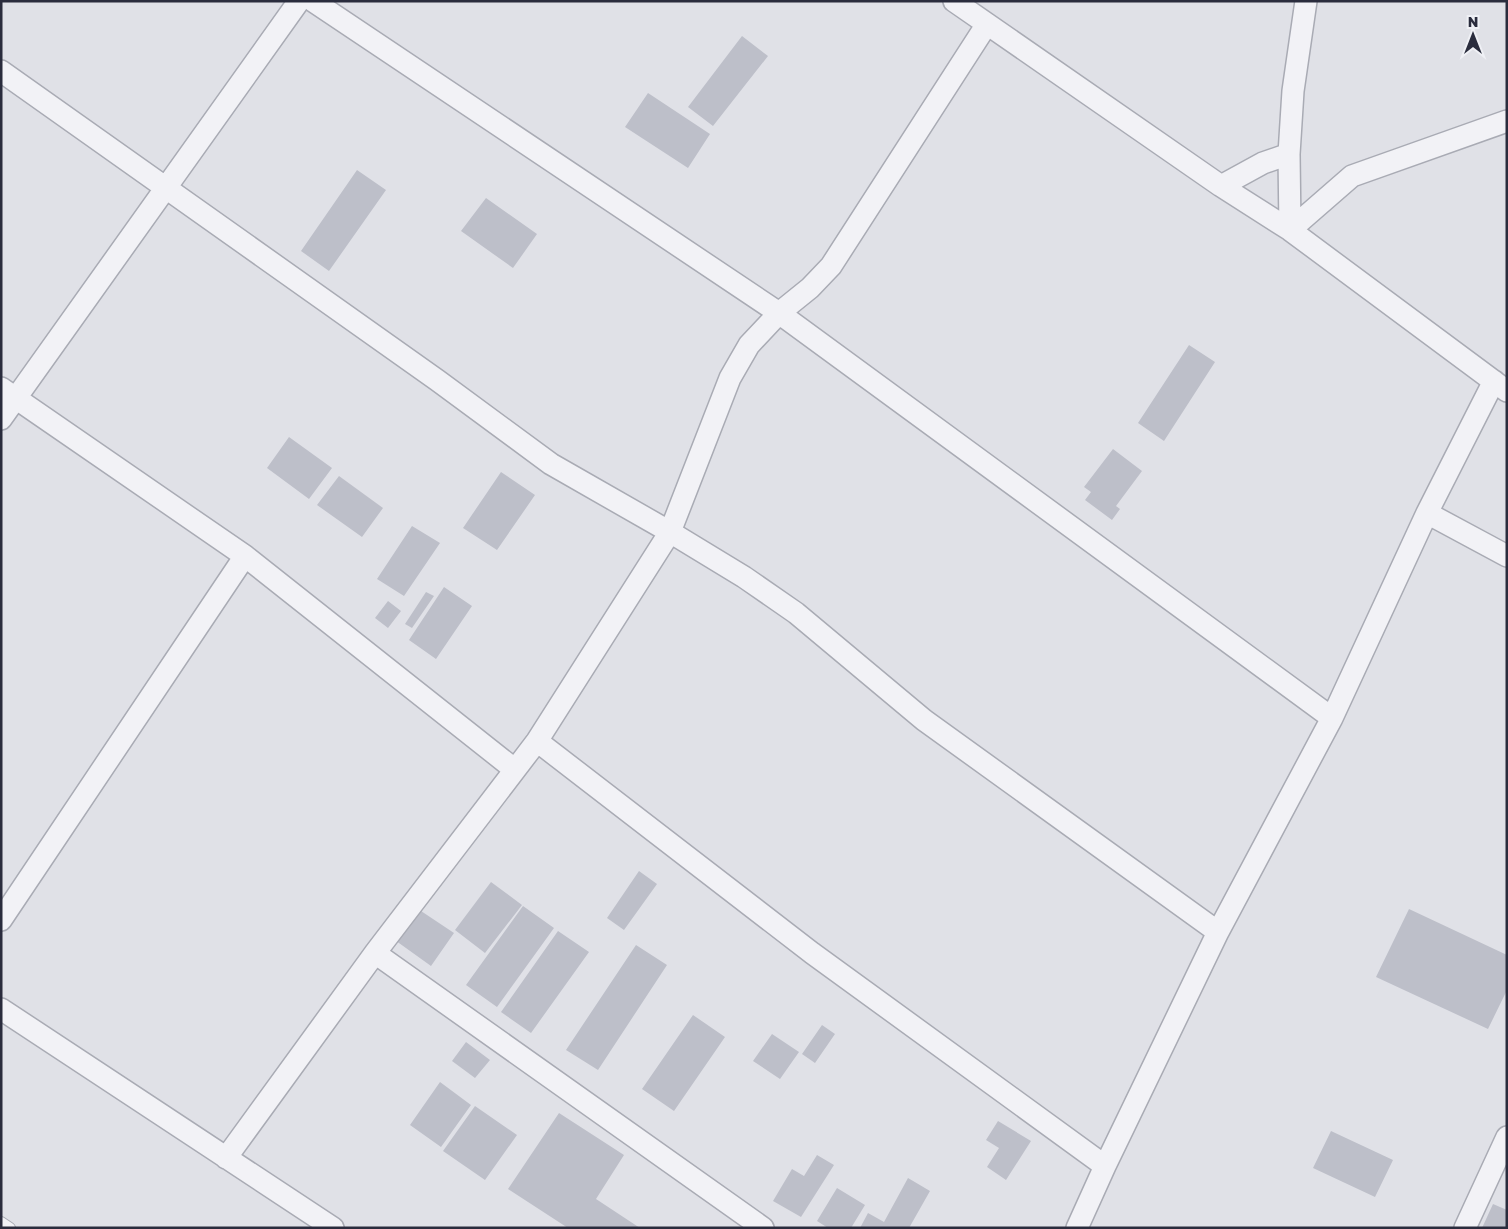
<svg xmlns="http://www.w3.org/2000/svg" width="1508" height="1229" font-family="'Golos Text',sans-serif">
<rect width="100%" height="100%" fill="#e0e1e7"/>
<!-- building -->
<path fill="#bdbfc9" d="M 742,36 L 768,56 L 713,126 L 688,107 Z
M 648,93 L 710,134 L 688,168 L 625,127 Z
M 357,170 L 386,190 L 329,271 L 301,251 Z
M 486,198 L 537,234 L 513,268 L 461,231 Z
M 1189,345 L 1215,362 L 1164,441 L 1138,423 Z
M 289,437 L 332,468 L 309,499 L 267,468 Z
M 1113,449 L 1142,471 L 1116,506 L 1120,509 L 1112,520 L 1085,500 L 1091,492 L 1084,487 Z
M 501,472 L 535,495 L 497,550 L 463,528 Z
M 339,476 L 383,508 L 362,537 L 317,505 Z
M 412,526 L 440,543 L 404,596 L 377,579 Z
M 444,587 L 472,606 L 436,659 L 409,640 Z
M 426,592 L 434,596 L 412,628 L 405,624 Z
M 388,601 L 401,611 L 388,628 L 375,618 Z
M 639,871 L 657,884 L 624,930 L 607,918 Z
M 491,882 L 522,905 L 485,953 L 455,930 Z
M 523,906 L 554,928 L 497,1007 L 466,985 Z
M 415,907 L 454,933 L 431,966 L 392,938 Z
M 1409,909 L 1507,955 L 1507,990 L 1488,1029 L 1376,977 Z
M 558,931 L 589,952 L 531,1033 L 501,1012 Z
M 636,945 L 667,965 L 598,1070 L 566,1050 Z
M 693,1015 L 725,1037 L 674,1111 L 642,1089 Z
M 822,1025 L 835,1034 L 815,1063 L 802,1054 Z
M 772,1034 L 799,1052 L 780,1079 L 753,1061 Z
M 466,1042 L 490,1060 L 475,1078 L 452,1061 Z
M 440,1082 L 471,1105 L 441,1147 L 410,1125 Z
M 475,1106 L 517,1135 L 485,1180 L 443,1151 Z
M 559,1113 L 624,1155 L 596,1199 L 640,1228 L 568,1228 L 508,1189 Z
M 998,1121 L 1031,1141 L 1006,1180 L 987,1167 L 999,1148 L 986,1140 Z
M 1331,1131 L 1393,1160 L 1375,1197 L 1313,1168 Z
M 817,1155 L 834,1165 L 801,1217 L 773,1201 L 792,1169 L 804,1176 Z
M 908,1178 L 930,1191 L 909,1228 L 860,1228 L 868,1213 L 884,1222 Z
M 837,1188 L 865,1205 L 851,1228 L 828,1228 L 817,1221 Z
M 1493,1204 L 1507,1210 L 1507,1228 L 1482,1228 Z"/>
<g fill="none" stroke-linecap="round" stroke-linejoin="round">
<defs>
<path id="lane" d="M 1,1222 L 10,1228"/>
<path id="street" d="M 313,1 L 779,313 L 1332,718
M 954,1 L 1221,186 L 1290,230 L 1507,391
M 1,71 L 437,380 L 551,464 L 670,532 L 744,577 L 796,613 L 924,720 L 1218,932
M 1289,154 L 1290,230 L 1352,176 L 1507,121
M 1221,186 L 1263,163 L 1289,154 L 1293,91 L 1306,1
M 1,388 L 245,556 L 514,769
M 1,419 L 299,1
M 1427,513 L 1507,556
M 537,741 L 812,953 L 1105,1166
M 1,920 L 245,556
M 375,953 L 763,1228
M 1,1009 L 333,1228
M 226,1158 L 375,953 L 537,741 L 670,532 L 730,378 L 749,345 L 779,313 L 810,288 L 831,266 L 987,24
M 1077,1228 L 1105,1166 L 1218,932 L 1332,718 L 1427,513 L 1494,381
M 1465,1228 L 1507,1137"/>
</defs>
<!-- lane casing -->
<use href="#lane" stroke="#a9abb4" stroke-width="12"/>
<!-- street casing -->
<use href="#street" stroke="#a9abb4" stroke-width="24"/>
<!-- lane -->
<use href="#lane" stroke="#f2f2f6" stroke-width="10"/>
<!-- street -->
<use href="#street" stroke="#f2f2f6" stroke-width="21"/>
</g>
<!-- border -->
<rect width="1508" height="1229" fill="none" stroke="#2a2c3d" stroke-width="5"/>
<!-- north arrow -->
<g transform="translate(1473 35)" stroke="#eff0f5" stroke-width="4" paint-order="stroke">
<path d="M0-4L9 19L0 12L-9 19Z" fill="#2a2c3d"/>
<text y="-8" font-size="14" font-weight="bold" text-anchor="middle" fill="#2a2c3d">N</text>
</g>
</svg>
